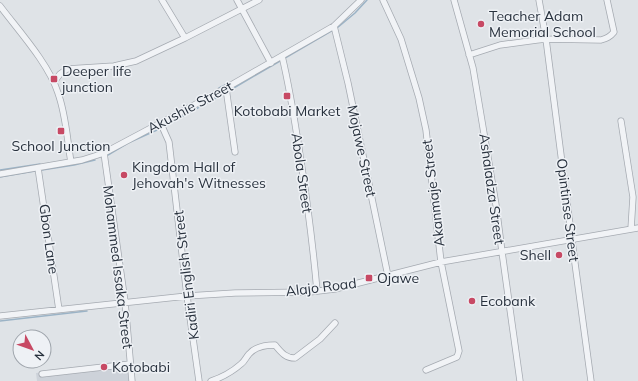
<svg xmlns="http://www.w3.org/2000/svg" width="638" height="381" font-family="Mulish,sans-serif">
<rect width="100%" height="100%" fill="#dfe3e7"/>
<!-- built -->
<path fill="#cdd2d9" d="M 127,362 L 129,381 L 37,381 L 36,373 Z"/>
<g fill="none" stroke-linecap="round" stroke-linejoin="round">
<!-- stream -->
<path stroke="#9bb3c6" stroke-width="1.5" d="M 337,28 L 355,13 L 367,0
M 285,58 L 333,30
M 219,88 L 227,84
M 232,89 L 280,61
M 167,125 L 221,95
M 108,155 L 128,143 L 157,130
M 0,170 L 40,164
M 42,170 L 74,165 L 95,160
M 0,177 L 35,171
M 0,321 L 87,311"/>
<defs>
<path id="minor" d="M 162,0 L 185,38
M 237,0 L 271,63
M 383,0 L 401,39 L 419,98 L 426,130 L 441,262 L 459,351 L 457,357 L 426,370
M 454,0 L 473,68 L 496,205 L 502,252 L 520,381
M 539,0 L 546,39 L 574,256 L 591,381
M 0,6 C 18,30 49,64 58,93 C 66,115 67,139 71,162
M 334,26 L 348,83 L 388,276
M 469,55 L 500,45 L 537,40 L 546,39 L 601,40 C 607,38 610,37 614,32 L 607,0
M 282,56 C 290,89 295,122 300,155 C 307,200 313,246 317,291
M 54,82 L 60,74 L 67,69 L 114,66 L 136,61 L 185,38 L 259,0
M 226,88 L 235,152
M 621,121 L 633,197 L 631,229
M 161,124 L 169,142 L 187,296 L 199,381
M 104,153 L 125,302 L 132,381
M 38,168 L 59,310
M 0,174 L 82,160 L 104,153 L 226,88 L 334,26 L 361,0
M 0,316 L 187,296 L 235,293 L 310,292 L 335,289 L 441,262 L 638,228
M 42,374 L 130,364
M 211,381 C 223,377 232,372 241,364 C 245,361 246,357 249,354 C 255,347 267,345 275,345 C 281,352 285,358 295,358 L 320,339 L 335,323"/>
</defs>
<!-- minor casing -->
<use href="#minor" stroke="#a5aab1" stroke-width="7"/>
<!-- minor -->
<use href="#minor" stroke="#f1f3f6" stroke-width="5.5"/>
</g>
<!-- markers -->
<g fill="#c74964" stroke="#eef1f5" stroke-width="1.5">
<circle cx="481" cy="24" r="4"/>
<rect x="50" y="75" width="8" height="8" rx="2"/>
<rect x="283" y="92" width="8" height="8" rx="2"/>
<rect x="57" y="127" width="8" height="8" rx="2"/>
<circle cx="124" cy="175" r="4"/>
<circle cx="559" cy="255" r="4"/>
<rect x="365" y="274" width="8" height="8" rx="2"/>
<circle cx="472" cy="301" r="4"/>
<circle cx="104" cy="367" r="4"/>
</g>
<g text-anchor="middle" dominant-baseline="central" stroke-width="3" stroke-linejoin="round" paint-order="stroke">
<!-- poi labels -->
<g font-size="14" fill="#29323e" stroke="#eef1f5" text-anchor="start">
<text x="489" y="16">Teacher Adam<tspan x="489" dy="16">Memorial School</tspan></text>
<text x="62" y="71">Deeper life<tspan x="62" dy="16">junction</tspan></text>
<text x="287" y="111" text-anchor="middle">Kotobabi Market</text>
<text x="61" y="146" text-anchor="middle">School Junction</text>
<text x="132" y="167">Kingdom Hall of<tspan x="132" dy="16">Jehovah's Witnesses</tspan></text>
<text x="551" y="255" text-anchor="end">Shell</text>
<text x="377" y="278">Ojawe</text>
<text x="480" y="301">Ecobank</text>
<text x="112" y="367">Kotobabi</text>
</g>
<!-- street labels -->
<g font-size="14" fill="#29323e" stroke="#eef1f5">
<text transform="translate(190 107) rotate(-28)">Akushie Street</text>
<text transform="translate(362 151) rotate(78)">Mojawe Street</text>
<text transform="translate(302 173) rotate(82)">Abola Street</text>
<text transform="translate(492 189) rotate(82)">Ashaladza Street</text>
<text transform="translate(433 193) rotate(-97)">Akanmaje Street</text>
<text transform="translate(568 210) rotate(83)">Opintinse Street</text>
<text transform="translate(49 239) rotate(82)">Gbon Lane</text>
<text transform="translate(118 267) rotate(83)">Mohammed Issaka Street</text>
<text transform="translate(186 275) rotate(-97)">Kadiri English Street</text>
<text transform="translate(321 287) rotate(-7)">Alajo Road</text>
</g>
</g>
<!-- north arrow -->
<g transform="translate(32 349) rotate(131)"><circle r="19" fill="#eef1f5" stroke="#9fa5ac"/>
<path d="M0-3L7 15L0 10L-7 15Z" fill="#c74964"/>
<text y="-6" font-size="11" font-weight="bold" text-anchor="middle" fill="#29323e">N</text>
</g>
</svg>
